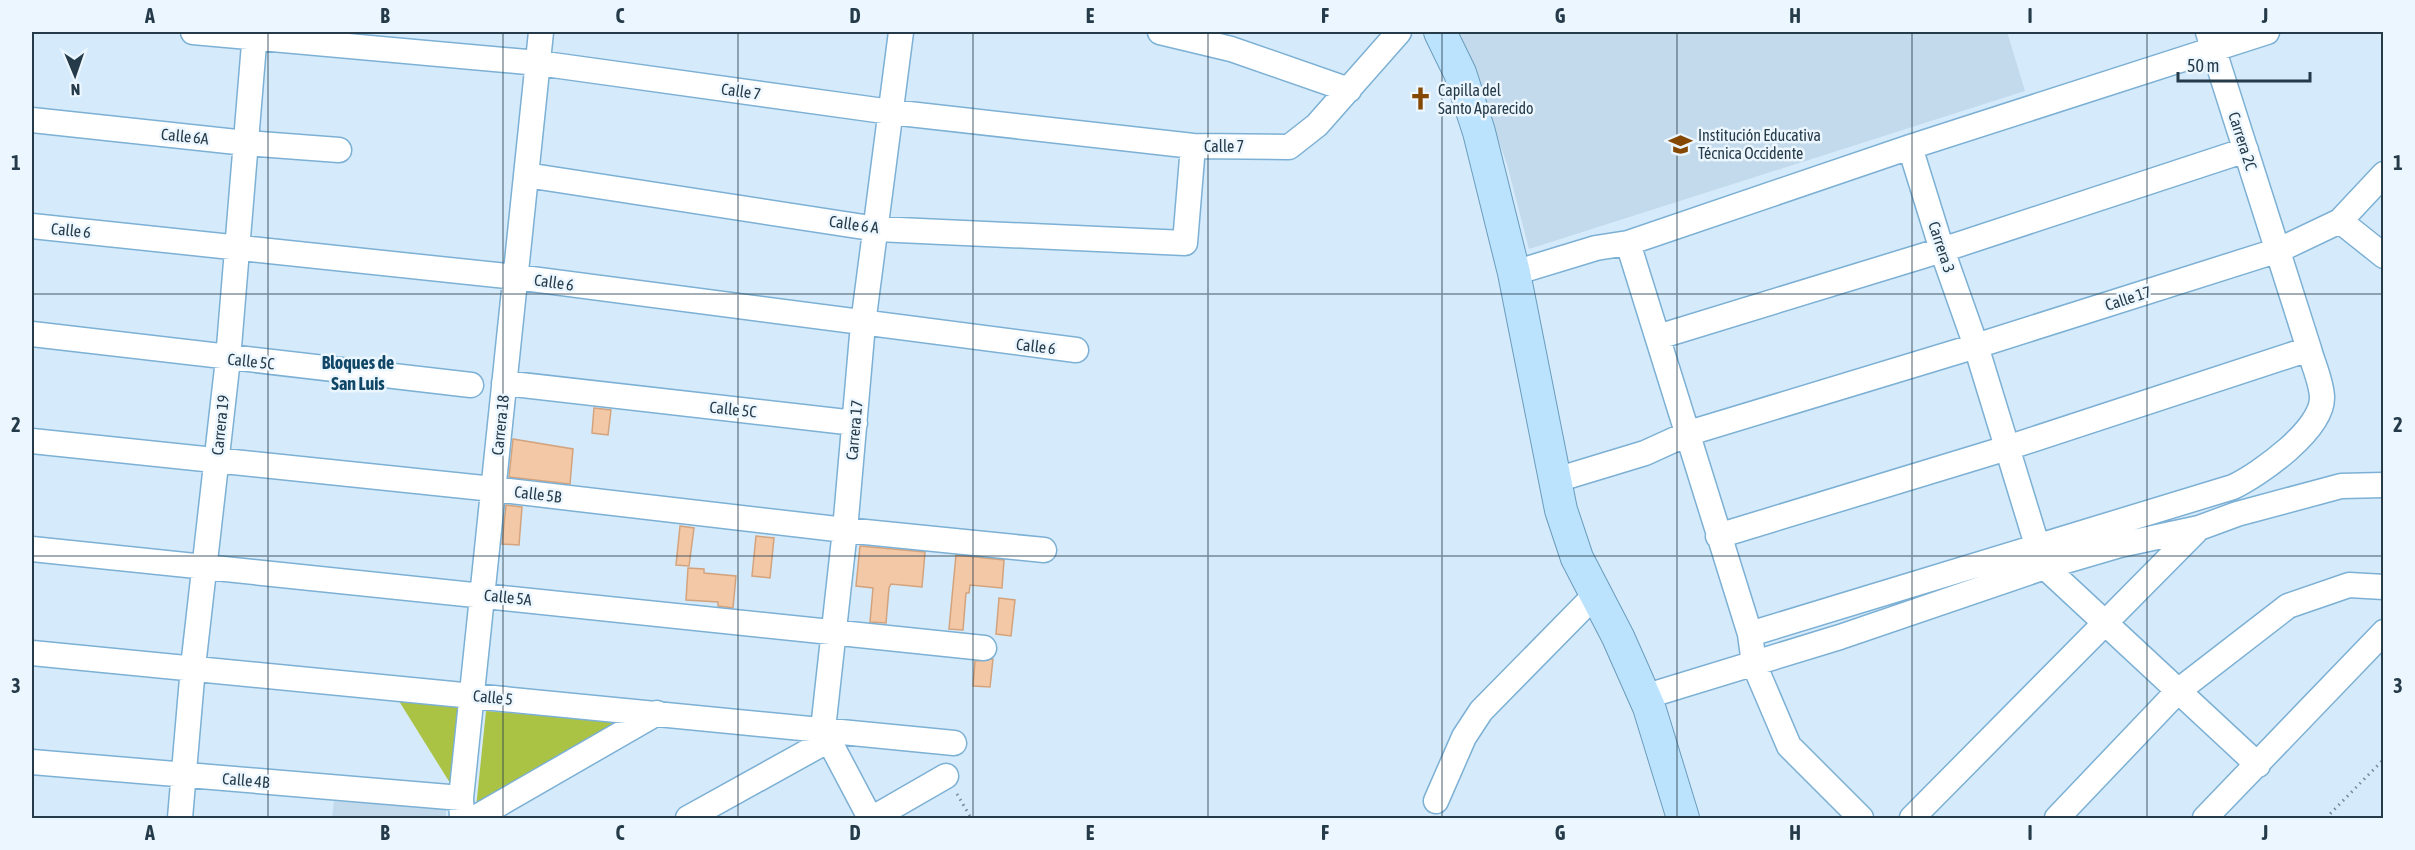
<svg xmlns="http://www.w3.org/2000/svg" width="2415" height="850" font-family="'Asap Condensed',sans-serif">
<rect width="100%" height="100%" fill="#d5eafa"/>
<!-- built -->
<path fill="#c2daeb" d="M 1459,32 L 2007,32 L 2025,91 L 1529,249 L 1507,164 Z
M 334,801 L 446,808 L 446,818 L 332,818 Z"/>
<!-- green -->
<path fill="#abc344" d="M 399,701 L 458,707 L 450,783 Z
M 486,711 L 617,722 L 476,808 Z"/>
<!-- building -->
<path fill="#f3c8a7" stroke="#d3a37d" stroke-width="1.5" d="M 594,408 L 611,410 L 608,435 L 592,433 Z
M 513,439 L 573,449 L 570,484 L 509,477 Z
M 506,505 L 522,507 L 519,545 L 502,544 Z
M 680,526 L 694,528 L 689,566 L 676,565 Z
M 756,536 L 774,538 L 770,578 L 752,576 Z
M 860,546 L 925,552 L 922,587 L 891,584 L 889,588 L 886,623 L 870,622 L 873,588 L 856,586 Z
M 956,555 L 1004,560 L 1002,588 L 970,585 L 969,593 L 966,593 L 963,630 L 949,629 Z
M 688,568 L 704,569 L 704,573 L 736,576 L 733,608 L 718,606 L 718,602 L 686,600 Z
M 999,598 L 1015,600 L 1011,636 L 996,634 Z
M 993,659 L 990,687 L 973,686 L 975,661 Z"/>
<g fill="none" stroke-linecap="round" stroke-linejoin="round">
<defs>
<path id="minor" d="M 193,32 L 538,63 L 891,112 L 1193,146 L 1289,147 L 1317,125 L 1399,32
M 1160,32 L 1231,49 L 1349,90
M 32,120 L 246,143 L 339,150
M 1910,147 L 1942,250 L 1976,346 L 2037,545
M 526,175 L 877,229 L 1185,243 L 1193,146
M 2340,221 L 2384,256
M 32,226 L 516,277 L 1076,350
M 1628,243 L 1750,634
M 1514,273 L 1596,248 L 1628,243 L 1910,147 L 2267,32
M 32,334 L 471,385
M 1658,337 L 1942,250 L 2246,150
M 504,383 L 855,423
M 32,441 L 493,489 L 845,530 L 1044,550
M 1556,480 L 1645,453 L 1689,433 L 1976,346 L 2279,250 L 2340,221 L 2384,174
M 1718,536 L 2007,448 L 2309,349
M 32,549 L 984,648
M 2045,567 L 2258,765
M 32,653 L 954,743
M 1644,697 L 1840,637 L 2045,567 L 2120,545 L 2199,528 L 2237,514 L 2341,486 L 2384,485
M 32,762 L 461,798
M 1436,801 L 1464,737 L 1481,711 L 1596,594
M 180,818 L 193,667 L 228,359 L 255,32
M 462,818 L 461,798 L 541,32
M 475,818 L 657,713
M 688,818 L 827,741
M 870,818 L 823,729 L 845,530 L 863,324 L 901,32
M 873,818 L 946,776
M 1861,818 L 1789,746 L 1754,664 L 1750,634 L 2233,487 C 2260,474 2322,430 2322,398 C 2322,383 2313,364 2309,349 L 2208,32
M 1912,818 L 2199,528
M 2057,818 L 2178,691 L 2288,606 L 2349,585 L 2384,587
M 2205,818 L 2384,632"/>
<path id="major" d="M 1440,32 L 1460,73 L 1479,132 L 1514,273 L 1561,510 L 1577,558 L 1618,637 L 1649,707 L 1683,818"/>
</defs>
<!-- minor casing -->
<use href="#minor" stroke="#7cb0d4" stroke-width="27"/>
<!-- major casing -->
<use href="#major" stroke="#6a9cbe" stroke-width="34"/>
<!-- path -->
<path stroke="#768c9b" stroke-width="3" stroke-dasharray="1.5 4.5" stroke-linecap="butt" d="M 957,794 L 971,818
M 2326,818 L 2384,759"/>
<!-- minor -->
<use href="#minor" stroke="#fff" stroke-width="24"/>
<!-- major -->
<use href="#major" stroke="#bce3fd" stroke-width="32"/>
</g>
<!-- grid -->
<path fill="none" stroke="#253b4a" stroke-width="1.5" stroke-opacity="0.55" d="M 268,32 L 268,818M 503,32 L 503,818M 738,32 L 738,818M 973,32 L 973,818M 1208,32 L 1208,818M 1442,32 L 1442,818M 1677,32 L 1677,818M 1912,32 L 1912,818M 2147,32 L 2147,818M 32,294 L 2384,294M 32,556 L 2384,556"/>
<!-- icons -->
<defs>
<symbol id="church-bare" viewBox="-9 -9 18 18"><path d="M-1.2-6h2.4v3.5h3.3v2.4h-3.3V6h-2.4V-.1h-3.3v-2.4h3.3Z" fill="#844803" stroke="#ecf6fe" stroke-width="2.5" paint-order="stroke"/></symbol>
<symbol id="school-bare" viewBox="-9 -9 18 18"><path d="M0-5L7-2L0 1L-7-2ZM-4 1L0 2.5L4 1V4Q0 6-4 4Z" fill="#844803" stroke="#ecf6fe" stroke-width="2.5" paint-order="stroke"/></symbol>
</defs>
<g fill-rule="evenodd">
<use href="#church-bare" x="1404" y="82" width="33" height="33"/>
<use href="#school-bare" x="1664" y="128" width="33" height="33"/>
</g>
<g text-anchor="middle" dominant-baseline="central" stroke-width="5" stroke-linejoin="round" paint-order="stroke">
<!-- poi labels -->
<g font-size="16" fill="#253b4a" stroke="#ecf6fe" text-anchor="start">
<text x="1438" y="90">Capilla del<tspan x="1438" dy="18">Santo Aparecido</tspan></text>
<text x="1698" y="135">Institución Educativa<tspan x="1698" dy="18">Técnica Occidente</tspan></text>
</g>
<!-- street labels -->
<g font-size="16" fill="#253b4a" stroke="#ecf6fe">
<text transform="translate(741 91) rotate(8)">Calle 7</text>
<text transform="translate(185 136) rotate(6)">Calle 6A</text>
<text transform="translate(2243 141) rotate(72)">Carrera 2C</text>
<text x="1224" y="146">Calle 7</text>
<text transform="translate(854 224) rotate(8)">Calle 6 A</text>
<text transform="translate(71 230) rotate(6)">Calle 6</text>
<text transform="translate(1942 247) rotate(72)">Carrera 3</text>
<text transform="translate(554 282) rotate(8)">Calle 6</text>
<text transform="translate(2128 298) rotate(-18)">Calle 17</text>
<text transform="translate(1036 346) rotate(7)">Calle 6</text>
<text transform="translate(251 361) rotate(6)">Calle 5C</text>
<text transform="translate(733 409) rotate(6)">Calle 5C</text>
<text transform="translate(220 425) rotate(-84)">Carrera 19</text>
<text transform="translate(500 425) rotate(-84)">Carrera 18</text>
<text transform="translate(854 430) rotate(-85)">Carrera 17</text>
<text transform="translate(538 494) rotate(7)">Calle 5B</text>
<text transform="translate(508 597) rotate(6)">Calle 5A</text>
<text transform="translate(493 697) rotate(6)">Calle 5</text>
<text transform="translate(246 780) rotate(5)">Calle 4B</text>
</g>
<!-- neighbourhood labels -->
<g font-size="18" font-weight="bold" fill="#104666" stroke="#ecf6fe">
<text x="358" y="362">Bloques de<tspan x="358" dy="21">San Luis</tspan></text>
</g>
</g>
<!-- border -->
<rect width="2415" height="850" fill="none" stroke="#ecf6fe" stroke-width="66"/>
<!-- north arrow -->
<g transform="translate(75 75) rotate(178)" stroke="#ecf6fe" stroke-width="4.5" paint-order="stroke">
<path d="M0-4.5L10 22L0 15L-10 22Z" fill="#253b4a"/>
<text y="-9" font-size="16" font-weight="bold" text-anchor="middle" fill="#253b4a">N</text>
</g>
<!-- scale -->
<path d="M2178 72v9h132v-9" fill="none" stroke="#253b4a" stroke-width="3"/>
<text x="2187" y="72" font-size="18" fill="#253b4a" stroke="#ecf6fe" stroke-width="4.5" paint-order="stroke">50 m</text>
<rect x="33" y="33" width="2349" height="784" fill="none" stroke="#253b4a" stroke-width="2"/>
<g font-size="20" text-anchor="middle" font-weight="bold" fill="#253b4a">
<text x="150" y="23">A</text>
<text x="385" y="23">B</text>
<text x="620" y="23">C</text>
<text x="855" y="23">D</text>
<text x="1090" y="23">E</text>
<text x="1325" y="23">F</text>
<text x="1560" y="23">G</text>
<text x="1795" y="23">H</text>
<text x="2030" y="23">I</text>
<text x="2265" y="23">J</text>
<text x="16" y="170">1</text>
<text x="2398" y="170">1</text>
<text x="16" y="432">2</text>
<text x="2398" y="432">2</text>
<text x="16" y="693">3</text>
<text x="2398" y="693">3</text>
<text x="150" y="840">A</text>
<text x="385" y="840">B</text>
<text x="620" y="840">C</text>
<text x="855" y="840">D</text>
<text x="1090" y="840">E</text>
<text x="1325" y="840">F</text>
<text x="1560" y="840">G</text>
<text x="1795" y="840">H</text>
<text x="2030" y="840">I</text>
<text x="2265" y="840">J</text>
</g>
</svg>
